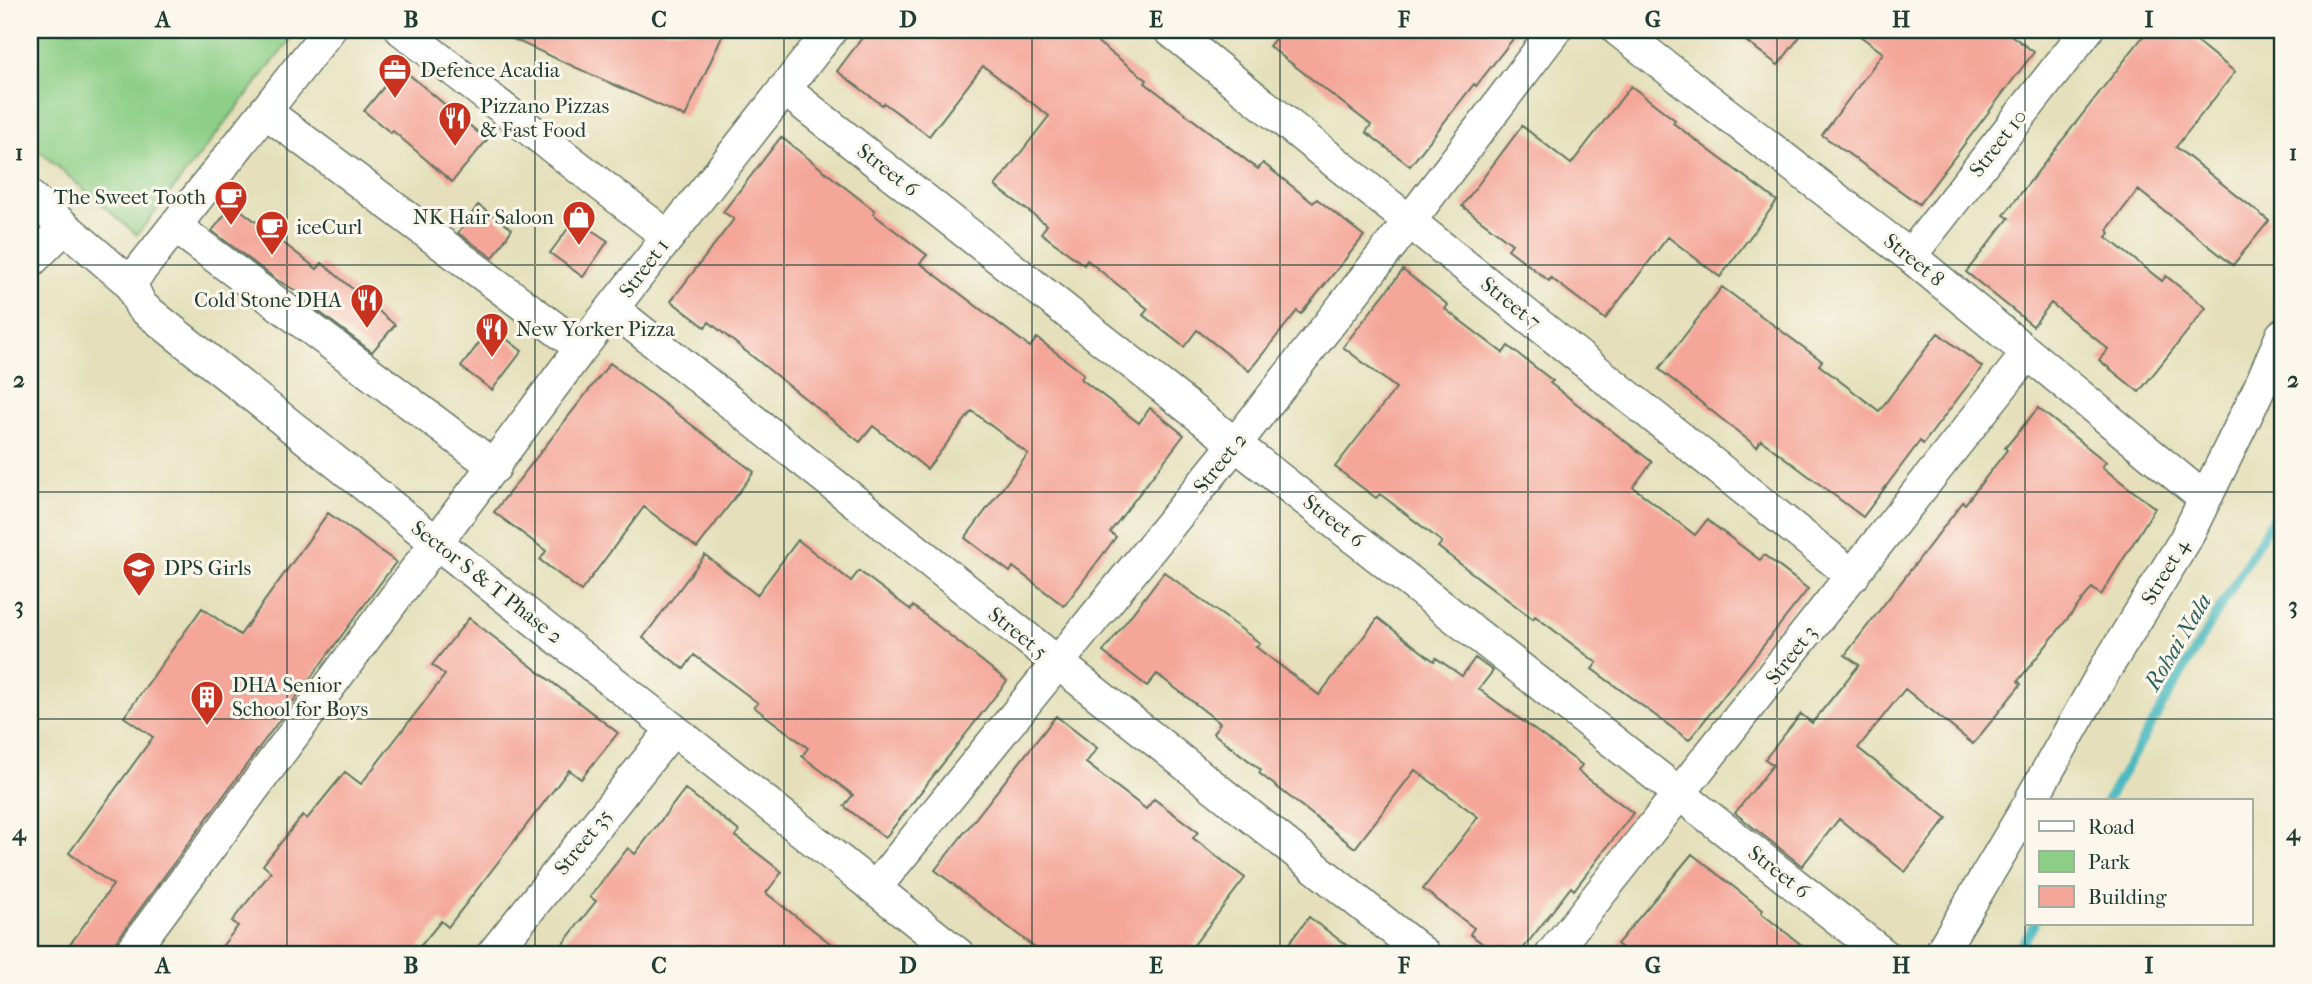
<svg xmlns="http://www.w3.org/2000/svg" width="2312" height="984" font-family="'IM FELL French Canon',serif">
<rect width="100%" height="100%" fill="#fbf7ec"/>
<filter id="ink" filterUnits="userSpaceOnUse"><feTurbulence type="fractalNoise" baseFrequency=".0143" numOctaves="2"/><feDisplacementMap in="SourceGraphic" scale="14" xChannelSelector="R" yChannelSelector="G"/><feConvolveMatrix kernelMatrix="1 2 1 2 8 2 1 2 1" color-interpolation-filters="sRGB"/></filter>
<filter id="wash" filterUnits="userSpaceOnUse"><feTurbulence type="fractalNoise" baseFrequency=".00686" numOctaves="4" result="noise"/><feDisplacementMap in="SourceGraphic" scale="28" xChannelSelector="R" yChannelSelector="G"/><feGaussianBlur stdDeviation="1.57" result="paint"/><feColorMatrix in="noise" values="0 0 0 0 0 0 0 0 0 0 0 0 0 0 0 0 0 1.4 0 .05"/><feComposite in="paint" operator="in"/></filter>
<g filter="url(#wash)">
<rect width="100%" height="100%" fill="#e5e0bb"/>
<!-- green -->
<path fill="#8dcf87" stroke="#56865e" stroke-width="2" d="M 30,30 L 298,30 L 137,235 L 30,143 Z"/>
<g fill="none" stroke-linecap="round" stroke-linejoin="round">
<!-- stream -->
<path stroke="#4ab9c0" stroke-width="9" d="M 2107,800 L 2282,503
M 2016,954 L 2035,923"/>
</g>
<g id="blocks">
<!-- building -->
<path fill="#f4a699" d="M 493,30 L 725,30 L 685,117 Z
M 868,30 L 1104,30 L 1096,41 L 1147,80 L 1145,83 L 1258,169 L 1263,163 L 1313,203 L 1317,199 L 1364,236 L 1301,314 L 1297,311 L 1249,371 L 1197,330 L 1184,347 L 1143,315 L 1148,309 L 1087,260 L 1084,265 L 1041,233 L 1047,225 L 995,186 L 1049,116 L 983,66 L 929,136 L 884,103 L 882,105 L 837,71 Z
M 1282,30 L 1520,30 L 1476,86 L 1474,84 L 1410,166 L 1366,132 L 1371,125 L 1269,46 Z
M 1731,30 L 1805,30 L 1778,65 Z
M 1852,30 L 2004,30 L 2034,52 L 1919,204 L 1822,135 L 1883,53 Z
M 2148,30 L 2182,30 L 2235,72 L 2176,147 L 2269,221 L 2233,265 L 2138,190 L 2107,230 L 2110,233 L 2106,237 L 2162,281 L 2166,276 L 2206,308 L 2139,392 L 2099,360 L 2108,349 L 2051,303 L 2033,326 L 1966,272 L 2009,218 L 2004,215 Z
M 400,67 L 487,140 L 452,182 L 393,131 L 391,133 L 364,111 Z
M 1631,86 L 1675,120 L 1673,123 L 1777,201 L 1720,277 L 1668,237 L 1605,319 L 1551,278 L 1549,281 L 1508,249 L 1512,244 L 1462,206 L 1522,126 L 1571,164 Z
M 781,137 L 875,211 L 873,214 L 927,255 L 920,263 L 1030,347 L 1037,338 L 1084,374 L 1081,379 L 1139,423 L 1150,408 L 1184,435 L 1110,532 L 1116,537 L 1064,606 L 1013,567 L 1010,572 L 965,538 L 1028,454 L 972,411 L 927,469 L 873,426 L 860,442 L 709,322 L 705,327 L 671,301 L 734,219 L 723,212 Z
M 233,204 L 317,269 L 322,263 L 395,325 L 372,352 L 297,295 L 300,293 L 277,280 L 212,231 Z
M 478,205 L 512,229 L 493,258 L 458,233 Z
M 575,219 L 608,241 L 583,277 L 550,253 Z
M 1403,270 L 1448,305 L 1445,309 L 1503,353 L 1508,346 L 1553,381 L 1550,383 L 1652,462 L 1633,487 L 1695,535 L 1707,520 L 1760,560 L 1764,555 L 1808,589 L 1689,740 L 1592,669 L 1597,663 L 1535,616 L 1533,619 L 1438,547 L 1442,542 L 1380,494 L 1376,498 L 1335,467 L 1396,388 L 1343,347 Z
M 1722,287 L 1822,361 L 1819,365 L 1879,411 L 1938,333 L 1982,367 L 1923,444 L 1920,441 L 1863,517 L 1761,440 L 1757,447 L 1659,369 Z
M 491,327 L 522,351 L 492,390 L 461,367 Z
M 610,363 L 754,472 L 697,548 L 644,507 L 581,591 L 540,560 L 546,551 L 494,512 Z
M 2038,408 L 2106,462 L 2102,467 L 2155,508 L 2101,595 L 2092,588 L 2018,681 L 2021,684 L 1973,744 L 1905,689 L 1858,748 L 1947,818 L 1905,872 L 1839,819 L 1802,866 L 1735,813 L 1773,765 L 1765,759 L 1801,714 L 1812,723 L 1859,665 L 1845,655 L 1963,502 L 1965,504 L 2007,450 L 2005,448 Z
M 328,513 L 396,562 L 115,943 L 112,954 L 63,954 L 113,885 L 69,853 L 153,737 L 124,717 L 202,608 L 240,635 Z
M 798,540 L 851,581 L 859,571 L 911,610 L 913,606 L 1007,681 L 885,838 L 844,806 L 853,795 L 802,756 L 808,748 L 754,707 L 758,703 L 694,655 L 684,669 L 643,638 L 705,555 L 757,595 Z
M 1164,572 L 1260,643 L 1256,647 L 1319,695 L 1378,618 L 1434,661 L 1436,658 L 1462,676 L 1475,658 L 1493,671 L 1479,689 L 1582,765 L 1578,771 L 1633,813 L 1574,890 L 1571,887 L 1519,954 L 1496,954 L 1470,934 L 1474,928 L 1423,889 L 1478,817 L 1415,770 L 1355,848 L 1259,773 L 1261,770 L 1213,733 L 1220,723 L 1157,674 L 1147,686 L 1103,652 Z
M 469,618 L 618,733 L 581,779 L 569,770 L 448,927 L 441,921 L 414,954 L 216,954 L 238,926 L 232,921 L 271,872 L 263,865 L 303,815 L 307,819 L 345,772 L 361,784 L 445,675 L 432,665 Z
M 1056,716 L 1097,748 L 1086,763 L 1146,809 L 1154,799 L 1198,832 L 1193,838 L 1245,878 L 1187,954 L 1043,954 L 935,870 Z
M 685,789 L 739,831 L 735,836 L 782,872 L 766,893 L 844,954 L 555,954 L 596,901 L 590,897 L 628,848 L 635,854 Z
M 1692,854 L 1763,910 L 1761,913 L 1813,954 L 1630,954 L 1617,944 Z
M 1309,917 L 1358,954 L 1281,954 Z"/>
</g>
</g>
<g filter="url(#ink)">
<use href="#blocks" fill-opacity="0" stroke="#647663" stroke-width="2"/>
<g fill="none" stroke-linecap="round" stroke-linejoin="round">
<defs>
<path id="minor" d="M 402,30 L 667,236
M 1170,30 L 1853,576
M 1618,30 L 1910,256 L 2204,498
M 784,89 L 1883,954
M 266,112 L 581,348
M 30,197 L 130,283 L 141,306 L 437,543 L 958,954
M 176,227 L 495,467
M 1910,256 L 2087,30
M 30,262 L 65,227
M 130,283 L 329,30
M 613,309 L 1424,954
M 2031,800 L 2103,673 L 2185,540 L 2259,389 L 2282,335
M 875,888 L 1236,443 L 1409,222 L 1555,30
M 130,954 L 581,348 L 831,30
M 493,954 L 673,729
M 1552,954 L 2028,353
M 1940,954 L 2027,808"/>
</defs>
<!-- minor casing -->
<use href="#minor" stroke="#647663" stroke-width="35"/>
<!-- minor -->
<use href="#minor" stroke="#fff" stroke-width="32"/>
</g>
</g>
<!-- grid -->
<path fill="none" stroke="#1f3d34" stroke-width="2" stroke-opacity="0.55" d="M 287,30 L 287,954M 535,30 L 535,954M 784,30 L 784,954M 1032,30 L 1032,954M 1280,30 L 1280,954M 1528,30 L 1528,954M 1777,30 L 1777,954M 2025,30 L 2025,954M 30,265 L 2282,265M 30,492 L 2282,492M 30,719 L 2282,719"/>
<!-- icons -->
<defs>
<symbol id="office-pin" viewBox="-11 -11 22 30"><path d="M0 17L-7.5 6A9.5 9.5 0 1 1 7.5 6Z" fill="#c8321e" stroke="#fbf7ec"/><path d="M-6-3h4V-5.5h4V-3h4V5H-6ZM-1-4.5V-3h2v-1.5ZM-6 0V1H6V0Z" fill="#fff"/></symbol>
<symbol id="restaurant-pin" viewBox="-11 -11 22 30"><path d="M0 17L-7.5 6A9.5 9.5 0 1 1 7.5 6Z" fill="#c8321e" stroke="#fbf7ec"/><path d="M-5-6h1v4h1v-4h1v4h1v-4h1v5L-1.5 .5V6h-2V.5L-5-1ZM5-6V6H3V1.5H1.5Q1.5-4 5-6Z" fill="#fff"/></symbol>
<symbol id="cafe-pin" viewBox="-11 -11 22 30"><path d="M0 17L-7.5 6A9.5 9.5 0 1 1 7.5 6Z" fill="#c8321e" stroke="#fbf7ec"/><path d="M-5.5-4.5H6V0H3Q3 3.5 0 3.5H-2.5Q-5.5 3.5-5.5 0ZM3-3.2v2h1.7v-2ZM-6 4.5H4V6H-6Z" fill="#fff"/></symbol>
<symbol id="shop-pin" viewBox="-11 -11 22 30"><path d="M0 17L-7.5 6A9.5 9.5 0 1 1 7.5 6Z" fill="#c8321e" stroke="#fbf7ec"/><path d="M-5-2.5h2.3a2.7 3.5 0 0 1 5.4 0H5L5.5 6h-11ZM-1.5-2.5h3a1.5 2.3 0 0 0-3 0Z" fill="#fff"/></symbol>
<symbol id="school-pin" viewBox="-11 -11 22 30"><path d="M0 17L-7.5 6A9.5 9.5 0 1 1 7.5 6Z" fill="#c8321e" stroke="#fbf7ec"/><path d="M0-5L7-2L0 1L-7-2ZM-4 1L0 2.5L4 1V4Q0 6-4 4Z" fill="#fff"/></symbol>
<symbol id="building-pin" viewBox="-11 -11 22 30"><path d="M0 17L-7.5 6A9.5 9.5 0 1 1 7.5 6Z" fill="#c8321e" stroke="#fbf7ec"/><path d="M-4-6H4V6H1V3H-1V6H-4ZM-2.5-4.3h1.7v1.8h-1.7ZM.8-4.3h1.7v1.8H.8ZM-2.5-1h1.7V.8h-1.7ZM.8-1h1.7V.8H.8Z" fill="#fff"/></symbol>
</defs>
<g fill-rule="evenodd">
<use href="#office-pin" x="376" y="51" width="38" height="52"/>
<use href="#restaurant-pin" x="436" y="99" width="38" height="52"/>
<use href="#cafe-pin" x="212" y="178" width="38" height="52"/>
<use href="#shop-pin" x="560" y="198" width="38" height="52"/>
<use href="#cafe-pin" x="253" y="208" width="38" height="52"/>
<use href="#restaurant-pin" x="348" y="281" width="38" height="52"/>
<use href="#restaurant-pin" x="473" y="310" width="38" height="52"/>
<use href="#school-pin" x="120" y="549" width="38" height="52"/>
<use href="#building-pin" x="188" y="678" width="38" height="52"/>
</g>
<g text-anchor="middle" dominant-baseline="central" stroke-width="6" stroke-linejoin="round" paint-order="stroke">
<!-- poi labels -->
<g font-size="21" fill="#1f3d34" stroke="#fbf7ec" text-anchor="start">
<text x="420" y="70">Defence Acadia</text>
<text x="480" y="106">Pizzano Pizzas<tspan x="480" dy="24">&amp; Fast Food</tspan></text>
<text x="206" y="197" text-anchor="end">The Sweet Tooth</text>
<text x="554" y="217" text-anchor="end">NK Hair Saloon</text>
<text x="296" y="227">iceCurl</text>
<text x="342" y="300" text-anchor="end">Cold Stone DHA</text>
<text x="516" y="329">New Yorker Pizza</text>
<text x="164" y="568">DPS Girls</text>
<text x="232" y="685">DHA Senior<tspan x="232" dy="24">School for Boys</tspan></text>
</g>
<!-- street labels -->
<g font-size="21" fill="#1f3d34" stroke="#fbf7ec">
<text transform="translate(1998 143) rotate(-52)">Street 10</text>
<text transform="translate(888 170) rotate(38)">Street 6</text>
<text transform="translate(1914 260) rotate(39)">Street 8</text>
<text transform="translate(644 268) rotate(-53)">Street 1</text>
<text transform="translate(1511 303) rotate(39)">Street 7</text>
<text transform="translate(1220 463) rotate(-51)">Street 2</text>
<text transform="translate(1334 521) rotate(38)">Street 6</text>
<text transform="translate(2165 572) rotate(-59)">Street 4</text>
<text transform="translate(487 582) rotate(38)">Sector S &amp; T Phase 2</text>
<text transform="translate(1018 633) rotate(39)">Street 5</text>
<text transform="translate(1791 655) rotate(-52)">Street 3</text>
<text transform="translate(583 842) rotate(-51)">Street 35</text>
<text transform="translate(1779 872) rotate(38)">Street 6</text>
</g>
<!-- water labels -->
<g font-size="23" font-style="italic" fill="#2c625e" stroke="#fbf7ec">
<text transform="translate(2178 642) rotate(-59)">Rohai Nala</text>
</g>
</g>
<!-- margin -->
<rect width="2312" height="984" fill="none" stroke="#fbf7ec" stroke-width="77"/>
<!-- legend -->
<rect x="2025" y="799" width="228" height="126" fill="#fbf7ec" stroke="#a3ada2" stroke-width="2"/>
<rect x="2039" y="821" width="35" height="10" fill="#ffffff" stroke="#a3ada2" stroke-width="2"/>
<text x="2088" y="834" font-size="21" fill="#1f3d34">Road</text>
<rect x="2039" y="851" width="35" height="21" fill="#8dcf87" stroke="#a3ada2" stroke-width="2"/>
<text x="2088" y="869" font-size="21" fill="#1f3d34">Park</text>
<rect x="2039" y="886" width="35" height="21" fill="#f4a699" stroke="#a3ada2" stroke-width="2"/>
<text x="2088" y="904" font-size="21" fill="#1f3d34">Building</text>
<rect x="38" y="38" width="2236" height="908" fill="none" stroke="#1f3d34" stroke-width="2.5"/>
<g font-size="23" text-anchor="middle" font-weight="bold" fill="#1f3d34">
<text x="163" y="27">A</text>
<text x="411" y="27">B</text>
<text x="659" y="27">C</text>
<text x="908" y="27">D</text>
<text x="1156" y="27">E</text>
<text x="1404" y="27">F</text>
<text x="1653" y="27">G</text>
<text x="1901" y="27">H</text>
<text x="2149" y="27">I</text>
<text x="19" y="160">1</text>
<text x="2293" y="160">1</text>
<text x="19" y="387">2</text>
<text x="2293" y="387">2</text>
<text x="19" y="613">3</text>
<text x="2293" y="613">3</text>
<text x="19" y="840">4</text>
<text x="2293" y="840">4</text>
<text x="163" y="973">A</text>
<text x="411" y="973">B</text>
<text x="659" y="973">C</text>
<text x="908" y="973">D</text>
<text x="1156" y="973">E</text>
<text x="1404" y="973">F</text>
<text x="1653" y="973">G</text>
<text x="1901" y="973">H</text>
<text x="2149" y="973">I</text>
</g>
</svg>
